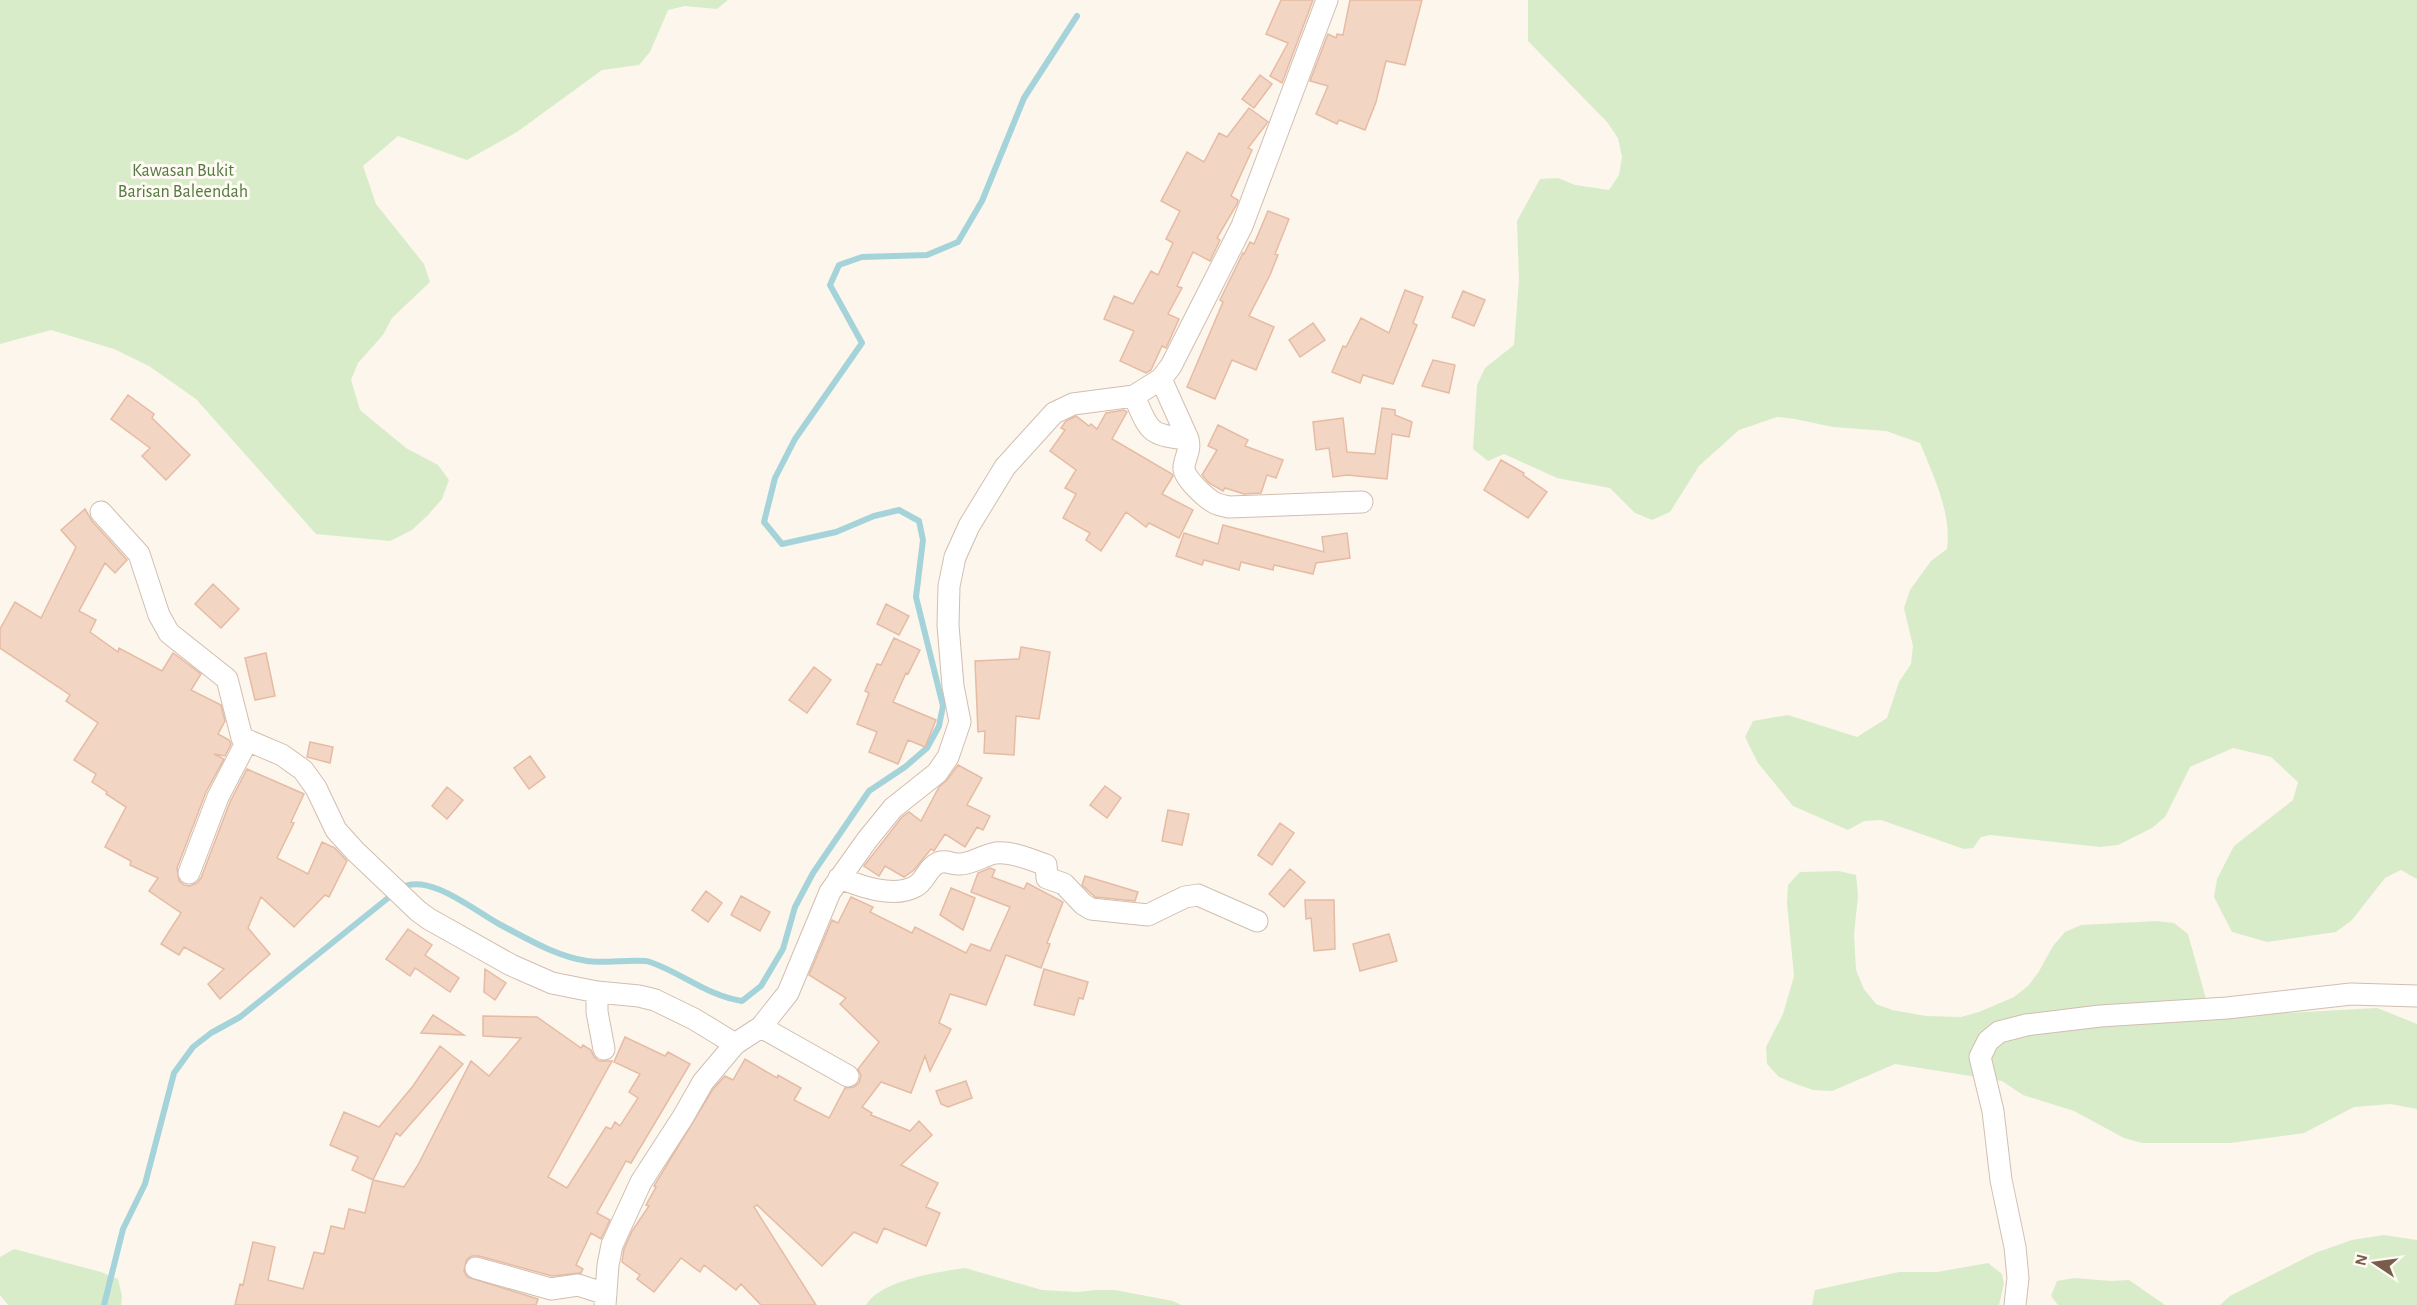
<svg xmlns="http://www.w3.org/2000/svg" width="2417" height="1305" font-family="'Alegreya Sans',sans-serif">
<rect width="100%" height="100%" fill="#fdf6ec"/>
<!-- green -->
<path fill="#d8ecc9" d="M 0,0 L 728,0 L 717,9 L 685,6 L 668,10 L 650,52 L 639,65 L 602,70 L 517,132 L 467,160 L 398,136 L 363,166 L 376,204 L 424,264 L 430,282 L 392,318 L 383,335 L 358,363 L 351,380 L 360,410 L 406,448 L 438,465 L 449,480 L 442,499 L 427,516 L 412,530 L 390,541 L 316,534 L 196,399 L 149,366 L 114,349 L 51,330 L 0,344 Z
M 1528,0 L 2417,0 L 2417,879 L 2401,870 L 2385,878 L 2352,920 L 2336,932 L 2267,942 L 2232,932 L 2214,897 L 2217,879 L 2234,846 L 2293,800 L 2298,782 L 2271,757 L 2233,748 L 2190,767 L 2165,817 L 2152,828 L 2118,845 L 2100,847 L 1990,835 L 1981,837 L 1973,848 L 1964,849 L 1881,820 L 1864,821 L 1848,830 L 1793,806 L 1758,763 L 1745,737 L 1753,721 L 1788,715 L 1857,737 L 1887,718 L 1899,682 L 1911,664 L 1913,646 L 1904,608 L 1910,590 L 1931,561 L 1947,549 C 1952,513 1933,475 1920,443 L 1886,431 L 1833,427 L 1795,419 L 1777,417 L 1739,430 L 1699,466 L 1670,512 L 1652,520 L 1635,513 L 1610,488 L 1557,478 L 1504,454 L 1488,461 L 1473,449 L 1477,385 L 1485,368 L 1514,345 L 1519,280 L 1517,221 L 1540,179 L 1558,178 L 1575,185 L 1609,190 L 1619,175 L 1622,157 L 1618,138 L 1607,122 L 1528,41 Z
M 1839,871 L 1856,875 L 1858,896 L 1854,934 L 1856,970 L 1864,989 L 1876,1004 L 1892,1010 L 1926,1016 L 1961,1017 L 1979,1012 L 2014,997 L 2028,986 L 2038,973 L 2053,946 L 2065,932 L 2081,925 L 2157,921 L 2174,923 L 2188,934 L 2211,1017 L 2377,1008 L 2417,1024 L 2417,1109 L 2390,1104 L 2354,1107 L 2304,1133 L 2230,1143 L 2142,1143 L 2124,1138 L 2074,1111 L 2023,1095 L 2002,1081 L 1895,1064 L 1832,1091 L 1813,1090 L 1796,1084 L 1779,1077 L 1767,1064 L 1766,1047 L 1783,1014 L 1794,976 L 1787,903 L 1788,885 L 1800,872 Z
M 2384,1235 L 2417,1240 L 2417,1305 L 2220,1305 L 2230,1296 L 2315,1253 L 2352,1240 Z
M 14,1249 L 101,1272 L 118,1279 L 122,1296 L 121,1305 L 8,1305 L 0,1295 L 0,1257 Z
M 1988,1263 L 2002,1274 L 2004,1284 L 1999,1305 L 1812,1305 L 1815,1290 L 1899,1272 L 1937,1272 Z
M 965,1268 L 1042,1290 L 1078,1292 L 1096,1290 L 1115,1290 L 1173,1301 L 1181,1305 L 866,1305 C 881,1280 938,1272 965,1268 Z
M 2074,1278 L 2111,1281 L 2129,1280 L 2165,1305 L 2058,1305 L 2051,1296 L 2057,1281 Z"/>
<g fill="none" stroke-linecap="round" stroke-linejoin="round">
<!-- stream -->
<path stroke="#a5d3da" stroke-width="6" d="M 401,888 C 428,872 475,911 499,924 C 526,938 555,956 587,961 C 603,964 640,958 650,962 C 682,973 708,996 742,1001 L 761,986 L 783,949 L 795,907 L 813,873 L 869,791 L 905,767 L 927,748 L 939,726 L 943,706 L 916,597 L 923,540 L 919,521 L 899,510 L 874,516 L 836,532 L 782,544 L 764,522 L 775,478 L 795,439 L 862,343 L 830,285 L 839,265 L 862,257 L 927,255 L 958,242 L 982,201 L 1024,98 L 1077,16
M 104,1305 L 123,1229 L 145,1184 L 174,1073 L 193,1047 L 211,1033 L 240,1017 L 393,894"/>
</g>
<!-- building -->
<path fill="#f3d5c3" stroke="#e6bba3" stroke-width="1.5" d="M 1281,0 L 1313,0 L 1282,83 L 1270,76 L 1288,43 L 1266,34 Z
M 1350,0 L 1422,0 L 1405,65 L 1386,61 L 1376,102 L 1365,130 L 1339,120 L 1337,124 L 1316,114 L 1328,86 L 1310,81 L 1328,34 L 1336,38 L 1337,34 L 1343,35 Z
M 1260,75 L 1272,84 L 1254,108 L 1242,99 Z
M 1249,108 L 1268,122 L 1248,148 L 1252,150 L 1231,196 L 1238,200 L 1237,204 L 1217,238 L 1220,240 L 1210,261 L 1193,252 L 1177,286 L 1182,288 L 1168,314 L 1179,319 L 1166,348 L 1162,346 L 1151,370 L 1146,373 L 1120,361 L 1134,331 L 1104,319 L 1114,296 L 1133,304 L 1151,271 L 1158,275 L 1173,243 L 1166,239 L 1180,211 L 1161,201 L 1187,152 L 1204,162 L 1219,133 L 1227,137 Z
M 1268,211 L 1289,219 L 1275,254 L 1278,255 L 1270,275 L 1249,316 L 1274,327 L 1256,370 L 1232,360 L 1215,399 L 1187,387 L 1223,302 L 1220,300 L 1243,253 L 1244,254 L 1250,242 L 1254,244 Z
M 1405,290 L 1423,297 L 1413,323 L 1417,325 L 1393,384 L 1363,375 L 1360,383 L 1332,372 L 1343,346 L 1346,347 L 1361,318 L 1389,333 Z
M 1463,291 L 1485,300 L 1474,326 L 1452,317 Z
M 1313,323 L 1325,340 L 1300,357 L 1289,340 Z
M 1433,360 L 1455,365 L 1449,393 L 1422,386 Z
M 128,395 L 154,414 L 152,418 L 190,455 L 166,480 L 142,456 L 150,448 L 111,419 Z
M 1382,408 L 1395,410 L 1395,415 L 1412,422 L 1409,437 L 1392,434 L 1387,479 L 1347,475 L 1333,477 L 1329,448 L 1316,450 L 1313,422 L 1343,418 L 1347,452 L 1375,454 Z
M 1124,410 L 1127,412 L 1112,439 L 1172,474 L 1173,476 L 1162,494 L 1193,510 L 1179,538 L 1149,523 L 1146,527 L 1126,512 L 1101,551 L 1086,540 L 1090,533 L 1063,518 L 1076,494 L 1065,488 L 1076,470 L 1050,451 L 1065,430 L 1061,428 L 1066,421 L 1076,416 L 1089,426 L 1091,424 L 1097,429 L 1106,413 Z
M 1218,425 L 1248,440 L 1245,446 L 1283,460 L 1276,478 L 1267,475 L 1261,493 L 1244,494 L 1225,488 L 1223,491 L 1209,483 L 1202,475 L 1217,450 L 1208,446 Z
M 1501,460 L 1524,473 L 1523,475 L 1547,492 L 1528,518 L 1484,490 Z
M 85,509 L 92,521 L 127,560 L 115,573 L 105,563 L 79,611 L 96,620 L 90,632 L 118,652 L 119,648 L 162,671 L 173,653 L 176,655 L 201,674 L 191,690 L 221,705 L 225,721 L 218,734 L 229,740 L 231,744 L 225,756 L 214,754 L 224,759 L 206,792 L 177,868 L 179,881 L 184,885 L 190,886 L 197,883 L 201,878 L 230,802 L 247,769 L 304,794 L 291,822 L 294,823 L 277,858 L 308,874 L 322,842 L 335,848 L 347,861 L 329,897 L 325,895 L 294,927 L 261,897 L 248,928 L 270,954 L 220,999 L 208,984 L 224,969 L 184,947 L 179,955 L 161,944 L 181,913 L 149,891 L 158,878 L 130,865 L 131,861 L 105,847 L 126,807 L 106,794 L 107,792 L 92,782 L 96,774 L 74,760 L 98,723 L 66,701 L 70,695 L 0,648 L 0,629 L 15,602 L 41,618 L 76,547 L 61,530 Z
M 1223,525 L 1324,552 L 1322,537 L 1347,533 L 1350,558 L 1316,563 L 1313,574 L 1274,565 L 1273,570 L 1241,562 L 1239,570 L 1204,560 L 1202,565 L 1176,556 L 1184,533 L 1218,544 Z
M 213,584 L 239,609 L 221,628 L 195,604 Z
M 886,604 L 909,616 L 899,635 L 877,624 Z
M 894,638 L 920,650 L 908,674 L 906,673 L 893,702 L 936,720 L 925,747 L 908,740 L 898,764 L 869,752 L 877,732 L 857,724 L 869,693 L 865,691 L 877,664 L 881,665 Z
M 1021,647 L 1050,652 L 1039,719 L 1016,716 L 1014,755 L 984,753 L 985,731 L 978,732 L 975,661 L 1019,659 Z
M 266,653 L 275,696 L 255,700 L 245,658 Z
M 814,667 L 831,680 L 807,713 L 789,700 Z
M 310,742 L 333,747 L 330,763 L 307,757 Z
M 530,756 L 545,777 L 529,789 L 514,768 Z
M 958,765 L 982,778 L 967,805 L 990,816 L 983,830 L 977,827 L 965,847 L 945,834 L 934,851 L 931,849 L 914,870 L 904,877 L 885,866 L 879,876 L 864,866 L 902,817 L 909,812 L 921,821 L 939,787 L 947,780 Z
M 1105,786 L 1121,798 L 1107,818 L 1090,805 Z
M 447,787 L 463,800 L 447,819 L 432,806 Z
M 1168,810 L 1189,814 L 1182,845 L 1162,841 Z
M 1280,823 L 1294,833 L 1272,865 L 1258,855 Z
M 990,868 L 995,870 L 992,877 L 1024,889 L 1027,883 L 1063,902 L 1047,943 L 1050,944 L 1041,968 L 1006,955 L 986,1005 L 950,994 L 939,1023 L 951,1029 L 930,1071 L 925,1056 L 911,1093 L 881,1082 L 862,1107 L 872,1113 L 871,1115 L 910,1131 L 919,1121 L 932,1135 L 901,1165 L 938,1183 L 926,1207 L 940,1213 L 926,1246 L 884,1228 L 877,1243 L 854,1232 L 822,1266 L 757,1205 L 754,1207 L 816,1305 L 761,1305 L 741,1284 L 736,1290 L 704,1265 L 700,1272 L 681,1258 L 654,1292 L 637,1279 L 640,1275 L 622,1262 L 624,1249 L 632,1231 L 649,1206 L 646,1205 L 656,1187 L 654,1186 L 713,1089 L 725,1076 L 733,1080 L 745,1059 L 777,1078 L 778,1075 L 801,1088 L 794,1100 L 829,1118 L 845,1088 L 854,1087 L 859,1083 L 861,1075 L 858,1069 L 879,1042 L 840,1004 L 846,998 L 809,975 L 832,920 L 838,923 L 851,897 L 873,907 L 870,912 L 912,933 L 915,927 L 966,953 L 971,944 L 990,951 L 1010,907 L 971,892 L 978,873 Z
M 1290,869 L 1305,882 L 1284,907 L 1269,894 Z
M 1085,876 L 1138,892 L 1135,901 L 1095,897 L 1082,885 Z
M 951,888 L 975,898 L 963,930 L 940,915 Z
M 706,891 L 722,903 L 708,922 L 692,910 Z
M 741,896 L 770,912 L 760,931 L 731,915 Z
M 1305,900 L 1334,900 L 1335,949 L 1314,951 L 1311,918 L 1306,919 Z
M 408,929 L 432,945 L 425,955 L 459,978 L 450,992 L 415,968 L 410,976 L 386,959 Z
M 1389,934 L 1397,961 L 1360,971 L 1353,944 Z
M 485,969 L 506,983 L 495,1000 L 484,992 Z
M 1044,969 L 1088,982 L 1083,999 L 1079,998 L 1074,1015 L 1034,1005 Z
M 433,1015 L 464,1035 L 421,1033 Z
M 483,1016 L 537,1017 L 581,1048 L 583,1045 L 591,1050 L 594,1057 L 599,1061 L 612,1061 L 548,1177 L 567,1188 L 606,1127 L 611,1129 L 615,1122 L 620,1126 L 638,1098 L 629,1092 L 640,1074 L 614,1062 L 625,1037 L 665,1056 L 668,1052 L 690,1064 L 631,1163 L 626,1161 L 597,1213 L 610,1220 L 601,1239 L 591,1233 L 576,1265 L 583,1269 L 581,1273 L 552,1276 L 479,1256 L 472,1256 L 467,1259 L 464,1271 L 467,1277 L 538,1299 L 536,1305 L 235,1305 L 240,1284 L 243,1285 L 253,1242 L 275,1247 L 268,1280 L 303,1289 L 314,1252 L 324,1254 L 331,1226 L 344,1229 L 349,1209 L 365,1213 L 373,1180 L 404,1187 L 418,1165 L 471,1061 L 489,1076 L 521,1038 L 483,1036 Z
M 440,1046 L 463,1064 L 400,1136 L 396,1133 L 373,1180 L 352,1170 L 358,1157 L 330,1145 L 344,1112 L 379,1127 L 413,1086 Z
M 966,1081 L 972,1098 L 948,1107 L 941,1104 L 936,1091 Z"/>
<g fill="none" stroke-linecap="round" stroke-linejoin="round">
<defs>
<path id="street" d="M 1161,379 L 1188,439
M 1134,396 C 1150,432 1148,435 1188,439 C 1191,451 1185,456 1184,467 C 1182,477 1207,499 1215,503 C 1219,505 1225,506 1229,507 L 1362,502
M 101,512 L 139,554 L 159,615 L 169,633 L 227,679 L 242,738 L 282,755 L 303,770 L 316,788 L 336,830 L 355,851 L 418,911 L 429,919 L 511,965 L 552,983 L 597,992 L 639,996 L 655,1000 L 694,1019 L 735,1044 L 761,1027 L 788,993 L 830,892 L 867,840 L 893,808 L 937,773 L 948,757 L 960,722 L 953,686 L 948,625 L 949,586 L 955,557 L 969,526 L 1005,467 L 1054,413 L 1073,404 L 1134,396 L 1161,379 L 1171,366 L 1242,226 L 1327,0
M 189,873 L 218,797 L 247,741
M 839,878 C 860,886 894,899 916,886 C 925,881 928,867 938,863 C 946,859 952,865 960,864 C 971,864 984,855 996,853 C 1011,851 1032,860 1046,865 L 1047,878 L 1064,884 L 1083,904 L 1091,909 L 1148,915 L 1185,897 L 1198,895 L 1257,921
M 597,992 L 597,1012 L 604,1049
M 761,1027 L 848,1076
M 476,1268 L 551,1289 L 578,1285 L 606,1294
M 605,1305 L 608,1265 L 612,1245 L 641,1182 L 683,1117 L 703,1082 L 735,1044
M 2015,1305 L 2018,1278 L 2015,1247 L 2001,1180 L 1993,1111 L 1980,1057 L 1988,1041 L 1999,1032 L 2026,1025 L 2100,1016 L 2227,1008 L 2351,994 L 2417,996"/>
</defs>
<!-- street casing -->
<use href="#street" stroke="#d1beb0" stroke-width="23"/>
<!-- street -->
<use href="#street" stroke="#fff" stroke-width="21"/>
</g>
<g text-anchor="middle" dominant-baseline="central" stroke-width="6" stroke-linejoin="round" paint-order="stroke">
<!-- park labels -->
<g font-size="18" fill="#537a41" stroke="#fffaf3">
<text x="183" y="171">Kawasan Bukit<tspan x="183" dy="21">Barisan Baleendah</tspan></text>
</g>
</g>
<!-- north arrow -->
<g transform="translate(2375 1263) rotate(283)" stroke="#fffaf3" stroke-width="4.5" paint-order="stroke">
<path d="M0-4.5L10 22L0 15L-10 22Z" fill="#7a5c4d"/>
<text y="-9" font-size="16" font-weight="bold" text-anchor="middle" fill="#7a5c4d">N</text>
</g>
</svg>
